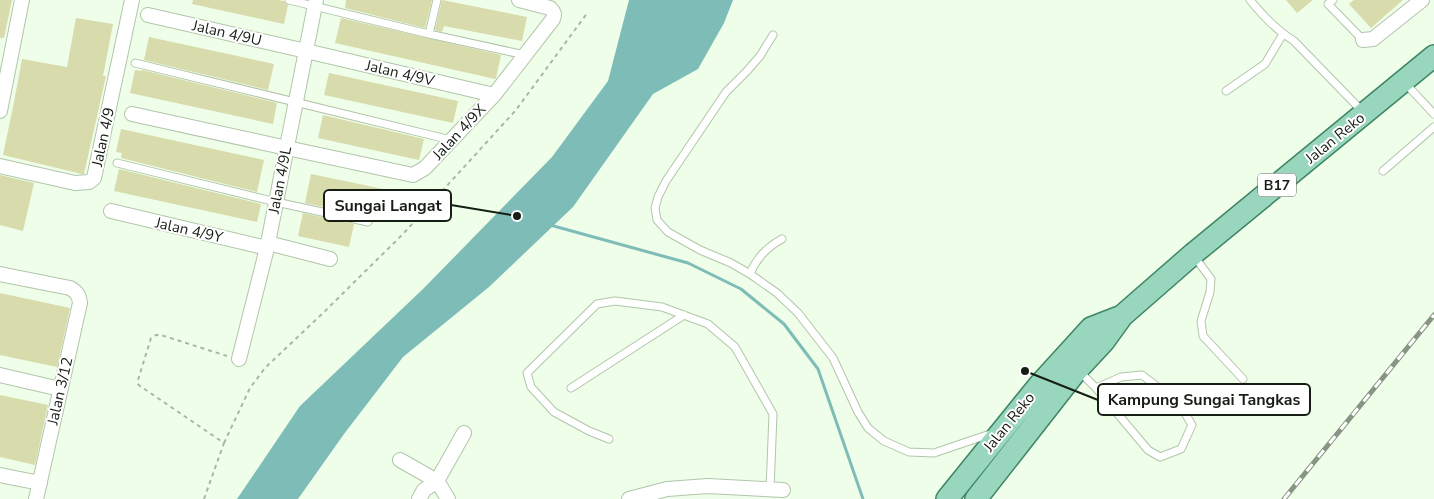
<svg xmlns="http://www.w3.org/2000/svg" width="1434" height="499" font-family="'Nunito Sans',sans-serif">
<rect width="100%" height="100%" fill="#eefee8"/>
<!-- water -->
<path fill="#7ebcb8" d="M 629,0 L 733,0 L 724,23 L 698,69 L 653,94 L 573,207 L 489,287 L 403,357 L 344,434 L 298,499 L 237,499 L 300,406 L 424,288 L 552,157 L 608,81 Z"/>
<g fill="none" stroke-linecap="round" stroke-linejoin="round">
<!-- stream -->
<path stroke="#7ebcb8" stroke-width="3" d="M 550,225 L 688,263 L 741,289 L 784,324 L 818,369 L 863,499"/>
</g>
<!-- building -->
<path fill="#d8dbab" d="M 0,0 L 12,0 L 4,38 L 0,38 Z
M 193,0 L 278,0 L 284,1 L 288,5 L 284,24 L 192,4 Z
M 346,0 L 432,0 L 425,28 L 345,8 Z
M 442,0 L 527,17 L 522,41 L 444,26 L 442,32 L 435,30 Z
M 1286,0 L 1313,0 L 1297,13 Z
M 1354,0 L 1403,0 L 1371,28 L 1349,4 Z
M 76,18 L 113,24 L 103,76 L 106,76 L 84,174 L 82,174 L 3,155 L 14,102 L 22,59 L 67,67 Z
M 341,18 L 501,55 L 496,78 L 495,79 L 335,43 Z
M 149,37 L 274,64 L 268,90 L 144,60 Z
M 135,70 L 142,71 L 142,70 L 277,103 L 273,124 L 130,93 Z
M 329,73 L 458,101 L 453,123 L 324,95 Z
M 323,115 L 424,139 L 419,160 L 318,138 Z
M 121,129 L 264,160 L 257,192 L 121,158 L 122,153 L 116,152 Z
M 119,169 L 261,204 L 257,222 L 114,191 Z
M 311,174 L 383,189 L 378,212 L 357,208 L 356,214 L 305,203 Z
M 0,175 L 34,183 L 23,231 L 0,225 Z
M 303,213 L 354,224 L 349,247 L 298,236 Z
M 0,293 L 70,308 L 57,367 L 0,355 Z
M 0,395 L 48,405 L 35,465 L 0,457 Z"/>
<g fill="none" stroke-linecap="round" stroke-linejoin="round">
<defs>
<path id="service" d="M 289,0 L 429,34 L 525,55
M 1250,0 C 1263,16 1276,30 1294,41 L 1363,112
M 1333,0 L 1328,4 L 1363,40
M 429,34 L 437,0
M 773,35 L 760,56 L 747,71 L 726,92 L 666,181 L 658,197 L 655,208 L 657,220 L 668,232 L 700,250 L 731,263 L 750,274 L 777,293 L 798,313 L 833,358 L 858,412 L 868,428 L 884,441 L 909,452 L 934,453 L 993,433
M 135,63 L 451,140
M 1405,83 L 1434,114
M 1226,91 L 1265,64 L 1283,34
M 117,163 L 276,202 L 368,222
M 1383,171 L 1434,127
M 1194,256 L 1211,279 L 1210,292 L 1201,321 L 1203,336 L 1243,379
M 750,274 C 756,259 767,247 782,239
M 1078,370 L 1096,388 L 1148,450 L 1160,457 L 1181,449 L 1192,425 L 1179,403 L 1142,375 L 1121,377 L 1096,388
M 571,388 L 684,315
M 609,439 L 589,431 L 554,412 L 531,387 L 527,373 L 597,304 L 615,301 L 662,307 L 708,324 L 735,347 L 773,414 L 770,490"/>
<path id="minor" d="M 148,15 L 306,51 L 494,95
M 1363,40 L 1373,39 L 1422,0
M 0,111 L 22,0
M 132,114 L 287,148 L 413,175 L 425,168 L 494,95 L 553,19 C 555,14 554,12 550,8 L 519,0
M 0,166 L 75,183 L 89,182 L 94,178 L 132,0
M 111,211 L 267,248
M 268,243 L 330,259
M 0,274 L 70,288 C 77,292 79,295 80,303 L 36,499
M 239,359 L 267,248 L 316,0
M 0,375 L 60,389
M 400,460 L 437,481 L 448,499
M 0,475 L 40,483
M 419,499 L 424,490 L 437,481 L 464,433
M 629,499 L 667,489 L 708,486 L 783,490"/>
<path id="primary" d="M 947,499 L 1040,384 L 1091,328 L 1122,316
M 976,499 L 1077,370 L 1104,341 L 1122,316 L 1193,254 L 1434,56"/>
</defs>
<!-- service casing -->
<use href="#service" stroke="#b2c5ab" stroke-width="9"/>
<!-- minor casing -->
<use href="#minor" stroke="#b2c5ab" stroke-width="16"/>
<!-- primary casing -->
<use href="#primary" stroke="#3e8465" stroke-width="24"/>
<!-- path -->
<path stroke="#a9b6a4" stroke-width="2" stroke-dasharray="4 4" stroke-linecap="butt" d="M 224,443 L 250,388 L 265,368 L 324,312 L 403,234 L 516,110 L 588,12
M 204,499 L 224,443 L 140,386 L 138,384 L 138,380 L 151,338 L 156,335 L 161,335 L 227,356"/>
<!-- service -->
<use href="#service" stroke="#fff" stroke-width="7"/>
<!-- minor -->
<use href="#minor" stroke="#fff" stroke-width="14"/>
<!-- primary -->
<use href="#primary" stroke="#98d6bd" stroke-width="21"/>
<defs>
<path id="rail" d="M 1284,499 L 1434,315"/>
</defs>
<!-- rail casing -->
<use href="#rail" stroke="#889484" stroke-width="5"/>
<!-- rail -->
<use href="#rail" stroke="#fff" stroke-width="3" stroke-dasharray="9" stroke-linecap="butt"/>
</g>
<g text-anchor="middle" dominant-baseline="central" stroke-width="4" stroke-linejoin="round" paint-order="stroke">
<!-- shield labels -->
<rect fill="#fff" stroke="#5c615a" stroke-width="1" x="1258" y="173.5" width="38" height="23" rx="4"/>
<g font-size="14" font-weight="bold" fill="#161d14">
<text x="1277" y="185">B17</text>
</g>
<!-- street labels -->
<g font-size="15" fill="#161d14" stroke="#fff">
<text transform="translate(227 33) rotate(13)">Jalan 4/9U</text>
<text transform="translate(400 73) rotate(13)">Jalan 4/9V</text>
<text transform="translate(459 132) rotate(-47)">Jalan 4/9X</text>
<text transform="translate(103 137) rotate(-78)">Jalan 4/9</text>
<text transform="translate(1335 138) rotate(-39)">Jalan Reko</text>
<text transform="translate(280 180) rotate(-79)">Jalan 4/9L</text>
<text transform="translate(189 230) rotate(13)">Jalan 4/9Y</text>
<text transform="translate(60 391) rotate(-77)">Jalan 3/12</text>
<text transform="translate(1009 422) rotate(-51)">Jalan Reko</text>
</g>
</g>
<!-- callouts -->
<path fill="none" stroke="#161d14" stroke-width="2" d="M517 216L451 205M1025 371L1098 400"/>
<g fill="#161d14" stroke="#fff" stroke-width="2">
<circle cx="517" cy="216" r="5"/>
<circle cx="1025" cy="371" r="5"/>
</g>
<g fill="#fff" stroke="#161d14" stroke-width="2">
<rect x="324" y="190" width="127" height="31" rx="5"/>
<rect x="1098" y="384" width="212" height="31" rx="5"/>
</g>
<g font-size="16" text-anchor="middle" font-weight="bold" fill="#161d14">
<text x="388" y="211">Sungai Langat</text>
<text x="1204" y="405">Kampung Sungai Tangkas</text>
</g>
</svg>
